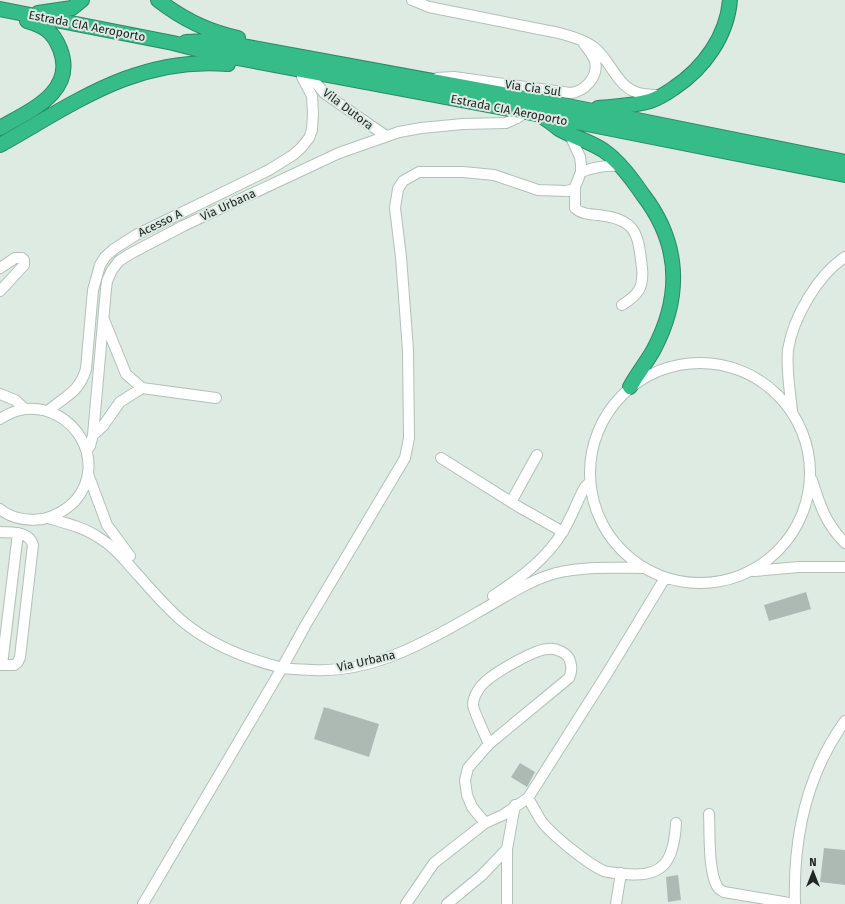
<svg xmlns="http://www.w3.org/2000/svg" width="845" height="904" font-family="'Fira Sans',sans-serif">
<rect width="100%" height="100%" fill="#ddebe3"/>
<!-- building -->
<path fill="#acbab3" d="M 806,592 L 811,609 L 769,621 L 764,605 Z
M 324,707 L 379,724 L 369,757 L 314,739 Z
M 520,763 L 535,772 L 527,787 L 511,777 Z
M 824,848 L 845,850 L 845,885 L 820,882 Z
M 678,875 L 681,900 L 668,902 L 666,877 Z"/>
<g fill="none" stroke-linecap="round" stroke-linejoin="round">
<defs>
<path id="minor" d="M 412,0 L 429,7 L 559,33 C 572,37 586,40 596,49 C 611,62 618,88 639,93 C 646,95 653,95 661,95
M 437,78 L 454,77 L 570,93 C 584,92 599,77 595,61 C 593,55 588,49 584,44
M 313,79 L 324,93 L 386,136
M 569,133 L 580,157 L 581,165 L 581,172 L 575,187 L 575,208 C 581,214 589,214 598,215 C 637,219 638,234 642,268 C 644,288 638,295 622,305
M 581,172 C 594,167 606,165 620,166
M 0,268 L 15,258 L 22,258 L 24,260 L 24,265 L 0,291
M 104,320 L 126,374 L 142,388 L 216,398
M590 473a110 110 0 1 1 220 0a110 110 0 1 1-220 0Z
M 0,394 L 15,400 L 25,409
M 48,411 C 65,396 79,393 86,369 L 93,290 L 100,265 L 105,257 L 114,249 L 136,235 L 269,170 L 293,155 L 301,148 L 309,138 L 312,130 L 313,114 L 312,96 L 302,77
M 792,411 C 790,391 786,370 788,350 C 793,317 818,275 845,257
M 0,419 C 8,414 16,410 25,409 C 74,404 109,462 75,501 C 66,510 56,516 43,519 C 28,521 12,519 0,509
M 93,435 L 103,426 L 120,402 L 142,388
M 87,450 L 90,446 L 93,435 L 106,289 L 107,281 L 112,270 L 119,261 L 130,254 L 183,226 L 339,153 L 399,132 L 421,128 L 463,124 L 506,123 L 517,118 L 526,112
M 441,458 L 519,507 L 563,532
M 88,474 L 107,525 L 130,556
M 812,480 C 820,506 826,524 845,543
M 511,502 L 537,455
M 48,518 C 65,523 83,527 98,537 C 115,547 126,562 139,576 C 152,591 166,607 181,620 C 209,644 244,658 279,667 C 290,670 302,669 313,670 C 377,673 433,638 487,607 C 509,594 531,580 556,573 C 584,566 614,568 643,568
M 0,532 C 13,533 29,531 33,545 L 20,657 L 18,662 L 14,665 L 0,665
M 754,571 L 799,567 L 845,567
M 493,596 C 519,579 547,559 563,531 C 572,517 577,501 585,487 L 589,483
M 2,665 L 18,533
M 528,798 C 532,805 536,812 540,819 C 550,834 588,864 604,871 C 610,873 619,873 626,874 C 665,878 674,859 676,823
M 709,814 C 710,833 708,870 717,886 C 718,889 721,890 724,892 L 795,904
M 485,823 L 472,807 L 467,795 L 465,780 L 468,768 L 489,744 L 569,678 C 572,672 572,667 570,661 C 568,653 556,648 548,649 C 535,649 496,672 486,681 C 480,686 473,696 473,705 C 473,710 486,737 489,744
M 143,904 L 282,668 L 305,626 L 405,458 L 409,438 L 408,350 L 401,257 L 395,208 L 398,189 L 403,181 L 419,172 L 463,172 L 494,175 L 538,190 L 566,191 L 575,189
M 406,904 L 434,863 L 485,823 L 503,815 L 528,798 L 608,672 L 665,578
M 447,904 L 481,876 L 507,849
M 507,904 L 507,849 L 515,805
M 616,904 L 621,873
M 795,904 C 793,839 806,775 845,721"/>
<path id="highway" d="M 158,0 C 181,18 209,32 238,38
M 0,9 L 173,43 L 216,54 L 526,112 L 845,175
M 38,13 L 72,8 L 82,0
M 186,42 L 207,41 L 237,45 L 563,105 L 845,162
M 598,108 C 616,106 634,106 650,101 C 659,98 667,93 674,88 C 704,68 727,36 730,0
M 544,118 C 549,121 554,125 559,129 C 573,137 589,141 603,150 C 619,161 632,179 643,195 C 680,243 682,296 654,349 C 647,362 637,374 630,387
M 0,128 C 29,111 77,92 60,49 C 53,31 44,26 27,21
M 0,145 C 75,103 137,56 228,64"/>
</defs>
<!-- minor casing -->
<use href="#minor" stroke="#b2c0b9" stroke-width="12"/>
<!-- highway casing -->
<use href="#highway" stroke="#2e8865" stroke-width="16"/>
<!-- minor -->
<use href="#minor" stroke="#fff" stroke-width="10"/>
<!-- highway -->
<use href="#highway" stroke="#35bc88" stroke-width="14"/>
</g>
<g text-anchor="middle" dominant-baseline="central" stroke-width="4" stroke-linejoin="round" paint-order="stroke">
<!-- street labels -->
<g font-size="12" fill="#212724" stroke="#ddebe3">
<text transform="translate(87 26) rotate(11)">Estrada CIA Aeroporto</text>
<text transform="translate(533 88) rotate(8)">Via Cia Sul</text>
<text transform="translate(348 109) rotate(37)">Vila Dutora</text>
<text transform="translate(509 110) rotate(11)">Estrada CIA Aeroporto</text>
<text transform="translate(228 205) rotate(-25)">Via Urbana</text>
<text transform="translate(160 223) rotate(-26)">Acesso A</text>
<text transform="translate(366 661) rotate(-13)">Via Urbana</text>
</g>
</g>
<!-- north arrow -->
<g transform="translate(813 872)" stroke="#ddebe3" stroke-width="3" paint-order="stroke">
<path d="M0-3L7 15L0 10L-7 15Z" fill="#212724"/>
<text y="-6" font-size="11" font-weight="bold" text-anchor="middle" fill="#212724">N</text>
</g>
</svg>
